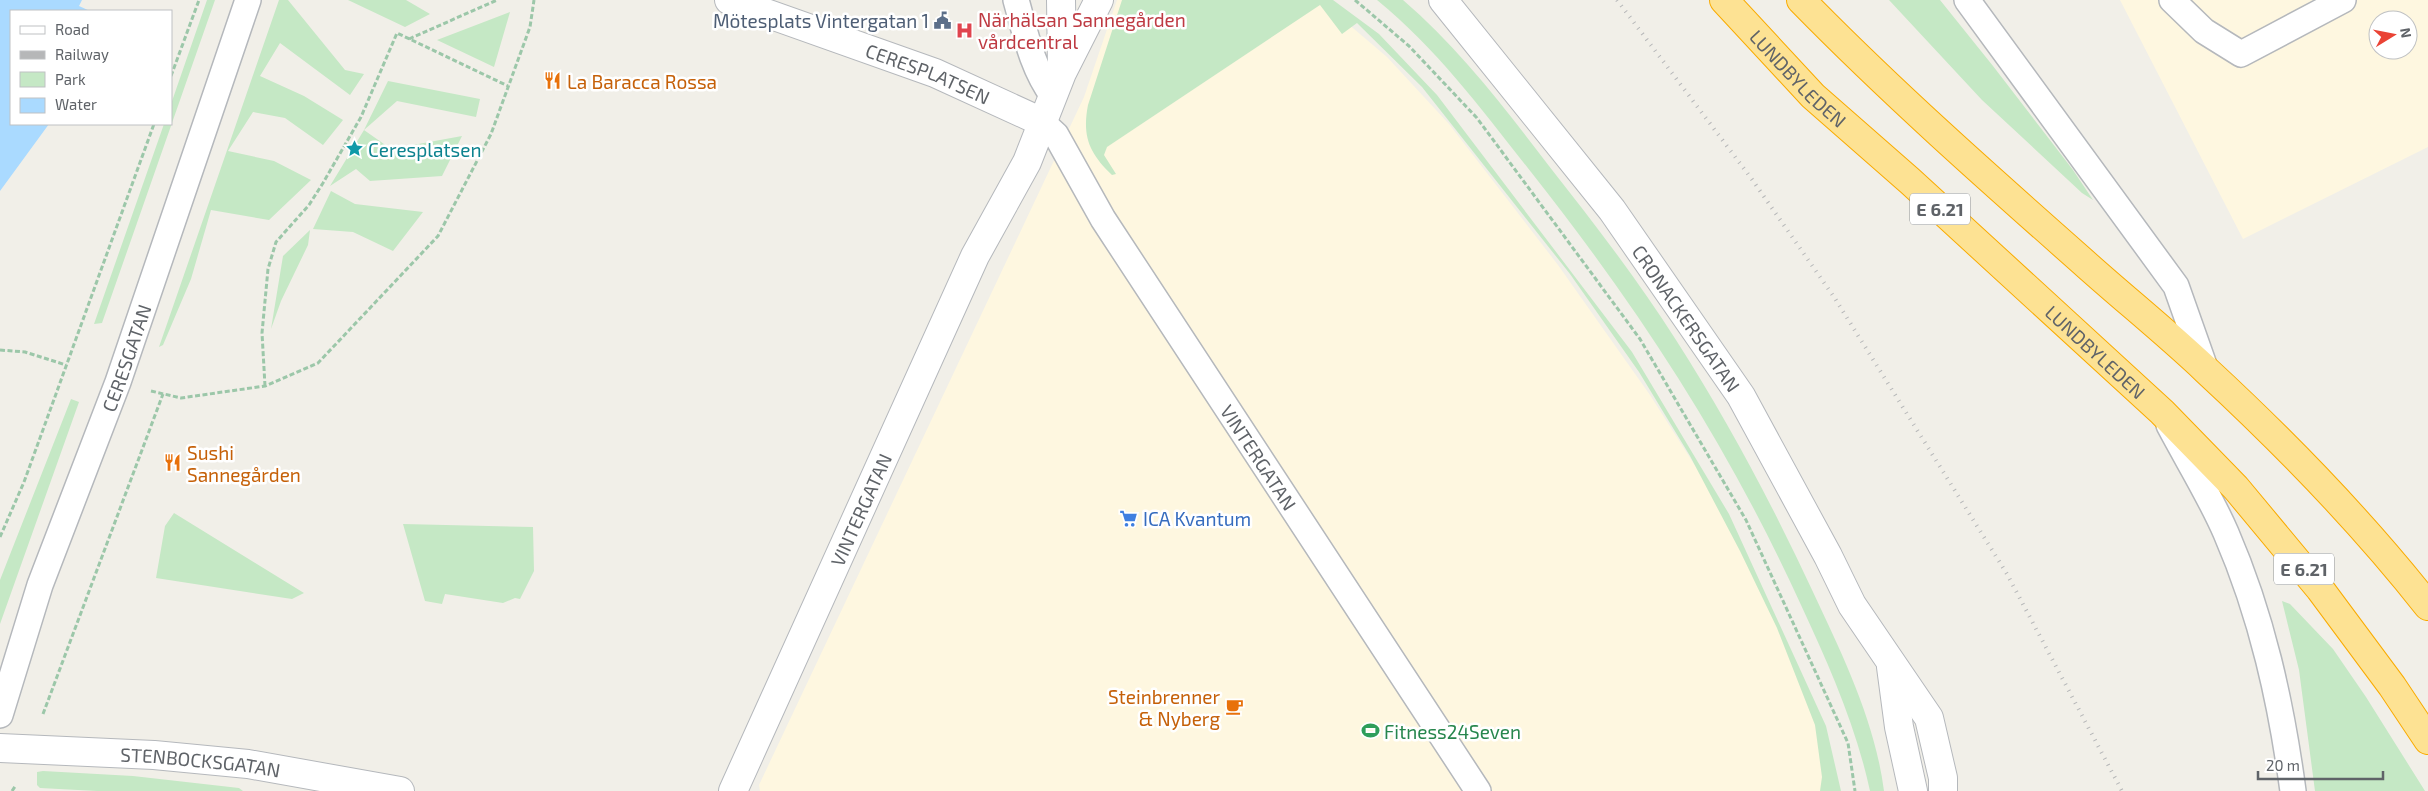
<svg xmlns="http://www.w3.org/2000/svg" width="2428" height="791" font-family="'Exo 2',sans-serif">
<rect width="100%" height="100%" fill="#f1efe8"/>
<!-- commercial -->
<path fill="#fef7e0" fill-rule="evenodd" d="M 1117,0 L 1320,0 L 1387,57 L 1449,124 L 1558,265 L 1650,395 L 1713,494 L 1757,579 L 1822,731 L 1835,791 L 760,791 L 759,785 L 1084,97 Z
M 2120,0 L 2428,0 L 2428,147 L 2243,239 ZM 2378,20 L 2408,20 L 2408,50 L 2378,50 Z"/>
<!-- green -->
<path fill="#c5e8c5" d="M 207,0 L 215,0 L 102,323 L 94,324 L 164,124 L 171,124 L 171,104 Z
M 279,0 L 288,0 L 345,70 L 364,74 L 350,95 L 280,43 L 260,76 L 304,96 L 343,120 L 323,145 L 285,118 L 253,112 L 228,151 L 274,161 L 311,180 L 269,220 L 211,210 L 191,279 L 163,345 L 159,347 Z
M 348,0 L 406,0 L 430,14 L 405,27 Z
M 1122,0 L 1333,0 L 1379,34 L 1437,95 L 1632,352 L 1729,514 L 1826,726 L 1841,791 L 1820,791 L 1822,777 L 1815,725 L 1777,628 L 1740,551 L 1690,456 L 1639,372 L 1570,274 L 1422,87 L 1357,23 L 1342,34 L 1320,5 L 1107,147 L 1104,155 L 1116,174 L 1112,175 C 1089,153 1082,136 1088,105 Z
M 1377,0 L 1403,0 C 1459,48 1504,107 1549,166 C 1593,222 1638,280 1676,340 C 1728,421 1773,506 1813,592 C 1843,656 1875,721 1884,791 L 1870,791 C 1856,726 1829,665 1801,605 C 1728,445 1640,310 1531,172 C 1482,110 1439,51 1377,0 Z
M 1889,0 L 1940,0 L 1993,66 L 2073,170 L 2093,200 L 2082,193 L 1982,100 Z
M 510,12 L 494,67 L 437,40 Z
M 388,81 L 480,99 L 476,117 L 397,101 L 364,130 L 391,149 L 462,136 L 442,176 L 370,181 L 356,169 L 330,186 L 364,130 Z
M 331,191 L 355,204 L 423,212 L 393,251 L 353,232 L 313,229 Z
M 310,230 L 308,245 L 281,301 L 271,329 L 283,256 Z
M 71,399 L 79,402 L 0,624 L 0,580 Z
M 174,513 L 304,593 L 292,599 L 156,578 L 165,526 Z
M 403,524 L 533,527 L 534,571 L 520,599 L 515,598 L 503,603 L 445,594 L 442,604 L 425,601 Z
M 2282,601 L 2290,604 L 2333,649 L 2366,697 L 2425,791 L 2315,791 L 2299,670 Z
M 43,771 L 133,776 L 239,788 L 243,791 L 97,791 L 40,788 L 37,785 L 37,772 Z"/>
<!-- water -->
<path fill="#aadaff" d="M 0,0 L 82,0 L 79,6 L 90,11 L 11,11 L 11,124 L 49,124 L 0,191 Z"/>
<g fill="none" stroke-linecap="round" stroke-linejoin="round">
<defs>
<g id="service">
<path d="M 1016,0 C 1025,32 1032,68 1053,96"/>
<path d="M 1967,0 L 2176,286 L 2205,368"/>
<path d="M 2172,0 L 2204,31 L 2241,54 L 2343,0"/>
<path id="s1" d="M 1042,122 L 1056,135 L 1103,219 L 1478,791"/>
<path d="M 2169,425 C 2188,461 2210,496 2226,533 C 2262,616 2281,702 2293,791"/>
<path id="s2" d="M 0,715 L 40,585 L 118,382 L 248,0"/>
</g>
<g id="minor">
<path id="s3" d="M 729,0 L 935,73 L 1042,122"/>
<path d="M 1061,0 L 1062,69"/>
<path id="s4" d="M 1443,0 L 1612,210 L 1741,396 L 1828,556 L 1852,605 L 1929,718 L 1943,778 L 1943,791"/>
<path d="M 1891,667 L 1899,727 L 1913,791"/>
<path id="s5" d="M 0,748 L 154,755 L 248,764 L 400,791"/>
<path id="s6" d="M 733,791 L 975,256 L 1027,162 L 1062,73 L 1099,0"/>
</g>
<g id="motorway">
<path id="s7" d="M 1724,0 L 1813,96 L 1910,181 L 2162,412 L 2236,488 L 2320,589 L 2392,686 L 2428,740"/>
<path d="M 1801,0 C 1890,91 1986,176 2081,260 C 2122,297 2166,332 2206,370 C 2286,444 2361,521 2428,606"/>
</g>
</defs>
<!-- service casing -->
<use href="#service" stroke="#b5b8bc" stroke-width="28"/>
<!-- minor casing -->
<use href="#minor" stroke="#b5b8bc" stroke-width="30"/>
<!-- motorway casing -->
<use href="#motorway" stroke="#f9ab00" stroke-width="30"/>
<!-- path -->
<path stroke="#9cc7a9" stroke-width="3" stroke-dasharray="5 2.5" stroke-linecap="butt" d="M 1355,0 L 1409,46 L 1477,118 L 1640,339 L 1746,520 L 1848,743 L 1855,791
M 409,39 L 497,0
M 171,76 L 199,0
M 0,350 L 25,352 L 66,365
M 265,386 L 262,333 L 268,269 L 276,242 L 309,205 L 323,183 L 361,117 L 397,33 L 508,86
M 151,391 L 181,398 L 265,386 L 318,363 L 438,236 L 491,134 L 530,27 L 534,0
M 0,537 L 24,482 L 154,124
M 43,714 L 163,394
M 12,791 L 16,785"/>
<!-- service -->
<use href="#service" stroke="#fff" stroke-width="25"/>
<!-- minor -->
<use href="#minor" stroke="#fff" stroke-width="28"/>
<!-- motorway -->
<use href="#motorway" stroke="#fde293" stroke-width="28"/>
<!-- rail -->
<path stroke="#b6b7b8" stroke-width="4" stroke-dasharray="1 6" stroke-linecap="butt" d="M 1617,0 L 1751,178 L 1834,297 L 2007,574 L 2122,791"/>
</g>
<!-- icons -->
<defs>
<symbol id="civic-bare" viewBox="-9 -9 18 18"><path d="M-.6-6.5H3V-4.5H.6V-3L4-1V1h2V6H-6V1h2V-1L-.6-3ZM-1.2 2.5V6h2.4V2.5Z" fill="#5c6f8a" stroke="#fff" stroke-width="2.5" paint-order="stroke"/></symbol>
<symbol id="hospital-bare" viewBox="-9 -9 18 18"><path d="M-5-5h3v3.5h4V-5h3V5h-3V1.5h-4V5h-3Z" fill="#e0444e" stroke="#fff" stroke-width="2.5" paint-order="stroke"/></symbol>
<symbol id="restaurant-bare" viewBox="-9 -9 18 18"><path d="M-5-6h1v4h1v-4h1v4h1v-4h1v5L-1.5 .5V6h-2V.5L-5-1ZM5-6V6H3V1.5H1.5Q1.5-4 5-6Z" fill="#e8710a" stroke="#fff" stroke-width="2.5" paint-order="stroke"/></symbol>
<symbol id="sight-bare" viewBox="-9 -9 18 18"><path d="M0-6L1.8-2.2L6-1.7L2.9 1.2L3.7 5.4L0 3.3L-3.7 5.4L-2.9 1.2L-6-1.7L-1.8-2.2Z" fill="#0f9aa8" stroke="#fff" stroke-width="2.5" paint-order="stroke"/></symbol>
<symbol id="supermarket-bare" viewBox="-9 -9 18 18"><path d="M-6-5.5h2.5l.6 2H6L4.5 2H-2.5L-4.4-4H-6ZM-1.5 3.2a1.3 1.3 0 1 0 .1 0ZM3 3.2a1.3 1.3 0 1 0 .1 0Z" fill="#3f7fe0" stroke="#fff" stroke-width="2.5" paint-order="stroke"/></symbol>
<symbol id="cafe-bare" viewBox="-9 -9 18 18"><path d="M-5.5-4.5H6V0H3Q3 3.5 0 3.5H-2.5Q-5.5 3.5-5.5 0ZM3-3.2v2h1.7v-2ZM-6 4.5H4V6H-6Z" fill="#e8710a" stroke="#fff" stroke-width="2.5" paint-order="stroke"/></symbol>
<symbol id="stadium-bare" viewBox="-9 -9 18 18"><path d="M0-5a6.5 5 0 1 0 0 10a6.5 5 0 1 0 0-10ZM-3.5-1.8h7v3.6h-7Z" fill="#2e9e5b" stroke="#fff" stroke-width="2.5" paint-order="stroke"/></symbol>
</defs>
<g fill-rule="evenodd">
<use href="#civic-bare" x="930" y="8" width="25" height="25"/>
<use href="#hospital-bare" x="952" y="18" width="25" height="25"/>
<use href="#restaurant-bare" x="540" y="68" width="25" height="25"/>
<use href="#sight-bare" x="342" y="136" width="25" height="25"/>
<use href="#restaurant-bare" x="160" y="450" width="25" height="25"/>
<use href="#supermarket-bare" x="1116" y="506" width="25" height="25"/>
<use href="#cafe-bare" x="1222" y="694" width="25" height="25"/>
<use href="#stadium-bare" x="1358" y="718" width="25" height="25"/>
</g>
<g text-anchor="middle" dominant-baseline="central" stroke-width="5" stroke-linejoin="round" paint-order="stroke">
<!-- shield labels -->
<g fill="#fff" stroke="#8f9295" stroke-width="1">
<rect x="1910" y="193.5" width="60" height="31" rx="4"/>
<rect x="2274" y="553.5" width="60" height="31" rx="4"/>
</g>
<g font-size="18" font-weight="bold" fill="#5f6368">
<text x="1940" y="209">E 6.21</text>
<text x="2304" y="569">E 6.21</text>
</g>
<!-- health labels -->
<g font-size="19" fill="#be3a42" stroke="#fff" text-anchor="start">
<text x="978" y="19">Närhälsan Sannegården<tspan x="978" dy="22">vårdcentral</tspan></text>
</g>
<!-- service labels -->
<g font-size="19" fill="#4e5e75" stroke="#fff" text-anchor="end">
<text x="929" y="20">Mötesplats Vintergatan 1</text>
</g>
<!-- street labels -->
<g font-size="19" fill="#5f6368" stroke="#fff">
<text stroke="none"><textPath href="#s3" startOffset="212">CERESPLATSEN</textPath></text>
<text stroke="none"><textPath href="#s7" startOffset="108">LUNDBYLEDEN</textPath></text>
<text stroke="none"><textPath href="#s4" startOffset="401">CRONACKERSGATAN</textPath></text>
<text stroke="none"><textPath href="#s7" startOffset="512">LUNDBYLEDEN</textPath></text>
<text stroke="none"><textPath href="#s2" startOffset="379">CERESGATAN</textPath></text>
<text stroke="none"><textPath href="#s1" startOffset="400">VINTERGATAN</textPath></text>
<text stroke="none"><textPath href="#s6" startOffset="309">VINTERGATAN</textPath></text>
<text stroke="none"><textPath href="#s5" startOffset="201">STENBOCKSGATAN</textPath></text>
</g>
<!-- food labels -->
<g font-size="19" fill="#c56008" stroke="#fff" text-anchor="start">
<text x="567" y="81">La Baracca Rossa</text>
<text x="187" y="452">Sushi<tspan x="187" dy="22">Sannegården</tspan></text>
<text x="1220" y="696" text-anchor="end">Steinbrenner<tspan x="1220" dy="22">&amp; Nyberg</tspan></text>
</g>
<!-- culture labels -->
<g font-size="19" fill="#0d838f" stroke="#fff" text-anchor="start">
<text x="368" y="149">Ceresplatsen</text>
</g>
<!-- shop labels -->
<g font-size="19" fill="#366cbe" stroke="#fff" text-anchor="start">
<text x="1143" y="518">ICA Kvantum</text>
</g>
<!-- leisure labels -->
<g font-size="19" fill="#27864d" stroke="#fff" text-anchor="start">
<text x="1384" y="731">Fitness24Seven</text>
</g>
</g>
<!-- legend -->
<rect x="10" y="10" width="162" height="115" fill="#ffffff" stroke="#bfc1c3"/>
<rect x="20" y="26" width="25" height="8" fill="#ffffff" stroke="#bfc1c3"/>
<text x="55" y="35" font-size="15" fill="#5f6368">Road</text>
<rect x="20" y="51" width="25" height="8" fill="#b6b7b8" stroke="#bfc1c3"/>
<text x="55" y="60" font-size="15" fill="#5f6368">Railway</text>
<rect x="20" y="72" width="25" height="15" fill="#c5e8c5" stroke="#bfc1c3"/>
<text x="55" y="85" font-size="15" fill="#5f6368">Park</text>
<rect x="20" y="98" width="25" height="15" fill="#aadaff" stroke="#bfc1c3"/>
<text x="55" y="110" font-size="15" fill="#5f6368">Water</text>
<!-- north arrow -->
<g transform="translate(2393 35) rotate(80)"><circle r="24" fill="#ffffff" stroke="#bfc1c3"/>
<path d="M0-4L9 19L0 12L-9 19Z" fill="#ea4335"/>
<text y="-8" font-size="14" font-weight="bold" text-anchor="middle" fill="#5f6368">N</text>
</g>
<!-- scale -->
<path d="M2258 771v8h125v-8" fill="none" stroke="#5f6368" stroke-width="2.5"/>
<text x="2266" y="771" font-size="15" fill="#5f6368" stroke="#ffffff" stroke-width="4" paint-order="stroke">20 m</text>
</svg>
